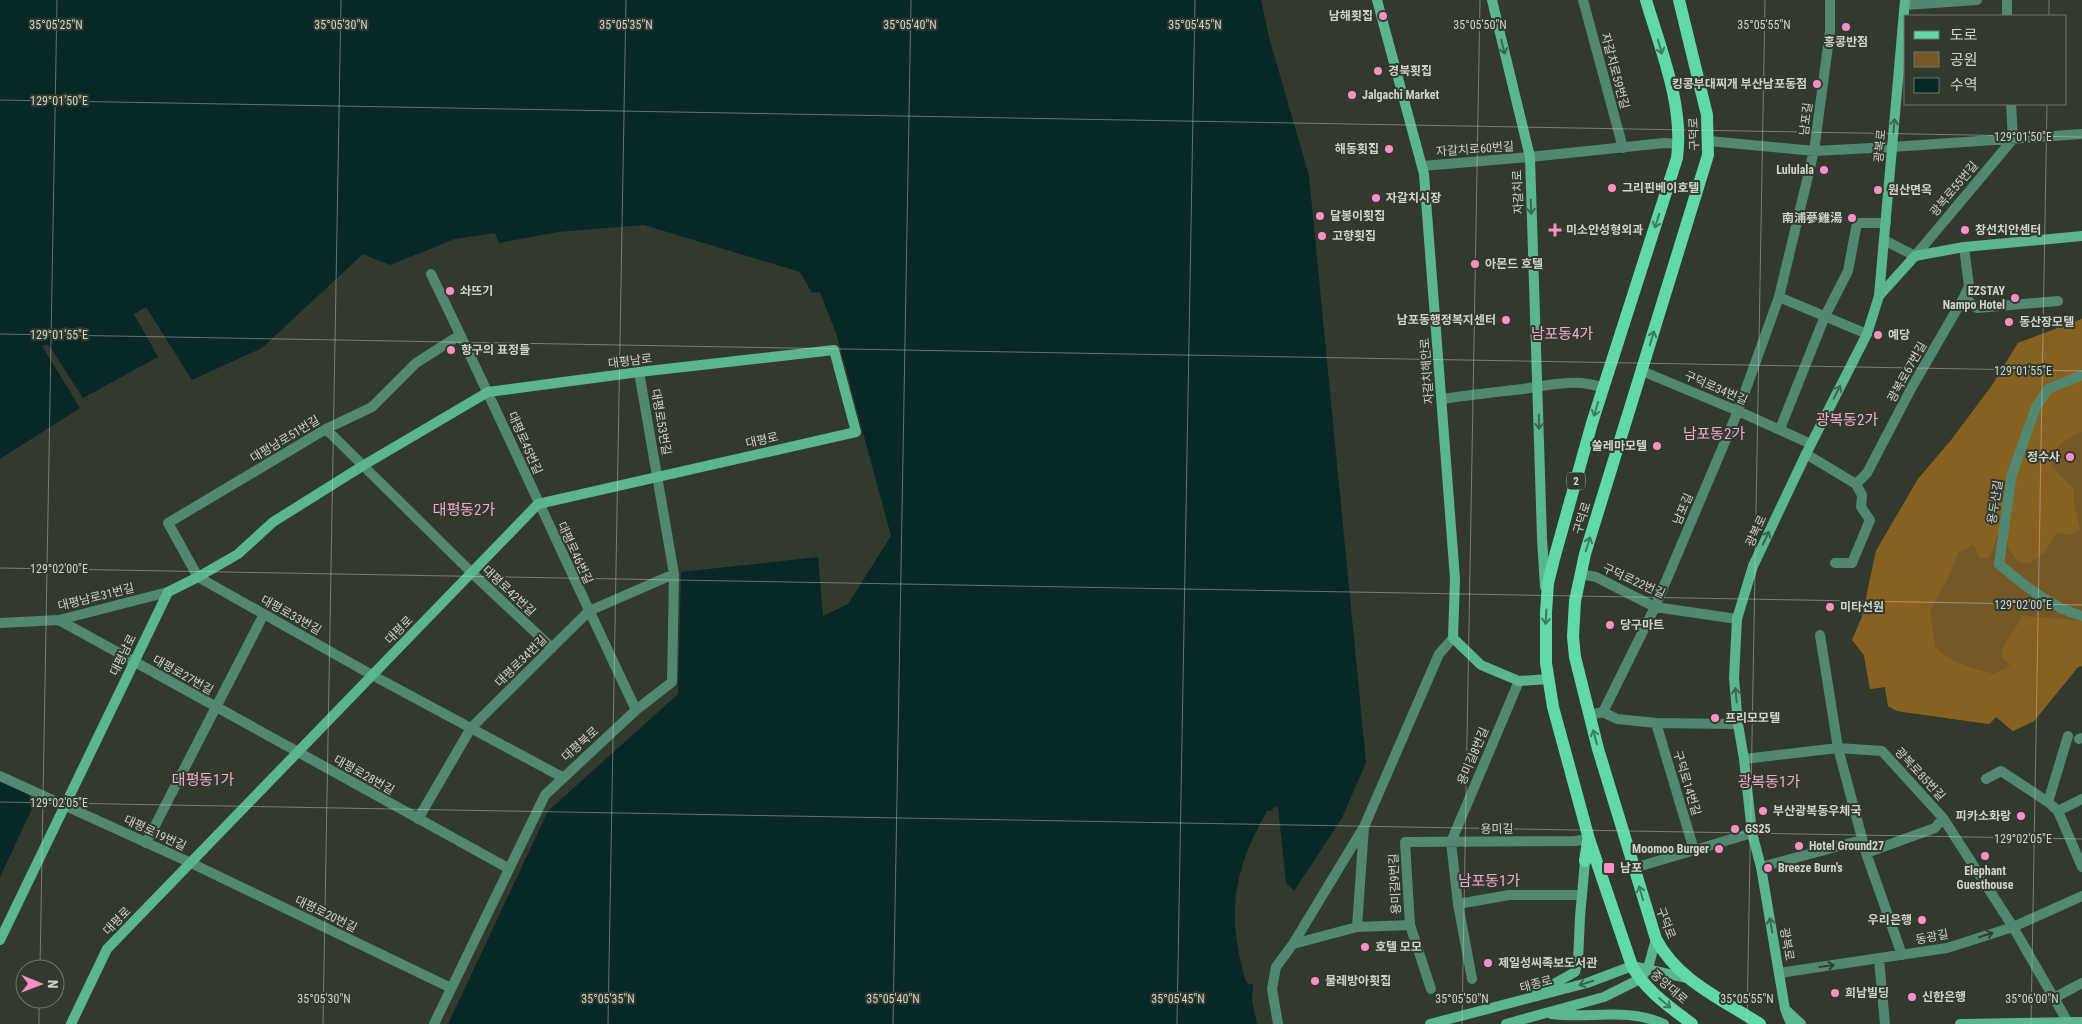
<svg xmlns="http://www.w3.org/2000/svg" width="2082" height="1024" font-family="'Roboto Condensed','Noto Sans KR',sans-serif">
<rect width="100%" height="100%" fill="#313a2d"/>
<!-- green -->
<path fill="#765828" d="M 2082,319 L 2082,666 L 2078,667 L 2034,721 L 2013,731 L 1996,717 L 1989,724 L 1897,711 L 1888,706 L 1885,687 L 1870,689 L 1864,655 L 1852,640 L 1862,617 L 1876,551 L 1918,479 L 1952,439 L 1993,384 L 2018,343 Z"/>
<!-- forest -->
<path fill="#876120" d="M 2082,319 L 2082,432 L 2080,431 L 2059,445 L 2051,466 L 2074,489 L 2074,503 L 2080,530 C 2072,537 2067,535 2057,532 L 2044,553 L 2030,563 L 2019,562 L 2009,550 L 2006,532 L 1998,534 L 1989,558 L 1979,558 L 1974,544 L 1958,553 L 1949,576 L 1930,610 L 1935,647 C 1952,663 1971,668 1994,674 L 2010,666 L 2001,655 C 2004,640 2016,629 2023,616 L 2082,621 L 2082,666 L 2078,667 L 2034,721 L 2013,731 L 1996,717 L 1989,724 L 1897,711 L 1888,706 L 1885,687 L 1870,689 L 1864,655 L 1852,640 L 1862,617 L 1876,551 L 1918,479 L 1952,439 L 1993,384 L 2018,343 Z"/>
<!-- water -->
<path fill="#072827" d="M 0,0 L 1261,0 L 1269,37 L 1309,176 L 1366,762 L 1342,818 L 1294,891 L 1286,883 L 1278,807 L 1272,808 L 1273,811 L 1267,811 C 1233,870 1226,916 1246,981 L 1249,984 L 1253,984 L 1252,1001 L 1257,1024 L 448,1024 L 548,811 L 678,694 L 681,572 L 818,557 L 823,616 L 848,604 L 891,536 L 837,336 L 820,292 L 812,293 L 800,272 L 644,225 L 558,232 L 499,243 L 495,233 L 455,239 L 390,265 L 363,254 L 262,348 L 192,380 L 146,307 L 134,314 L 158,357 L 83,398 L 48,344 L 42,346 L 80,408 L 0,459 Z
M 0,778 L 28,790 L 32,809 L 0,877 Z"/>
<g fill="none" stroke-linecap="round" stroke-linejoin="round">
<!-- street -->
<path stroke="#528870" stroke-width="10" d="M 1583,0 L 1623,148
M 2007,0 L 2007,16
M 1905,5 L 1977,0
M 1709,141 L 1814,151 L 1892,147 L 2082,134
M 1422,166 L 1530,157 L 1664,143 L 1679,144
M 1884,240 L 1915,256 L 2013,139 L 2011,104
M 1964,247 L 1969,286 L 1964,297 L 1977,308 L 2058,301
M 431,274 C 501,418 567,565 636,710
M 1779,297 L 1867,334
M 460,335 L 416,363 L 372,407 L 326,429 L 168,523 L 198,577 L 372,675 L 562,777
M 1642,371 L 1738,411 L 1811,444
M 2082,375 L 2048,389 L 2036,407 L 2012,474 L 1999,564 C 2024,585 2050,607 2082,616
M 1442,399 C 1469,395 1496,392 1523,389 C 1549,385 1577,378 1603,388
M 326,429 L 472,573 L 552,648
M 1780,429 L 1825,316 L 1848,271 L 1857,223 L 1886,223
M 1806,454 L 1856,484 L 1867,473 L 1912,387 L 1964,297
M 1835,563 L 1852,563 L 1870,520 L 1861,507 L 1862,495 L 1856,484
M 1580,574 L 1596,577 L 1655,607 L 1737,619
M 59,620 L 508,868
M 0,623 L 59,620 L 168,592
M 1820,635 L 1838,748 L 1866,853 L 1902,955
M 1603,712 L 1617,719 L 1656,723 L 1738,724
M 1589,715 L 1603,712 L 1655,607 L 1738,411 L 1779,297 L 1814,151 L 1830,31 L 1830,0
M 1656,723 L 1694,850
M 2079,739 L 2082,738
M 1744,759 L 1838,748 L 1882,751 L 1943,818 L 2013,927 L 2069,1024
M 0,776 L 191,863 L 451,988
M 1986,779 L 2001,771 L 2048,802 L 2058,811 L 2082,799
M 2048,802 L 2068,736
M 2058,811 L 2082,867
M 418,819 L 471,728 L 589,611 L 674,574
M 146,843 L 264,614
M 1866,853 L 1935,828 L 1943,818
M 1761,867 L 1862,840
M 1634,868 L 1752,833
M 1458,904 L 1509,895 L 1582,895
M 1357,927 L 1364,827 L 1439,654 L 1453,638
M 1293,944 L 1362,830
M 1879,959 L 1885,1024
M 1779,973 L 1947,948 L 2013,927 L 2082,896
M 1472,979 L 1458,904 L 1451,842 L 1519,681
M 1431,989 L 1410,925 L 1405,842 L 1575,841 L 1589,839
M 2054,998 L 2082,983
M 434,1024 L 545,795 L 636,710 L 672,682 L 674,574 L 639,372
M 1278,1024 L 1272,989 L 1276,967 L 1293,944 L 1357,927 L 1410,925"/>
<!-- secondary -->
<path stroke="#5bb58f" stroke-width="10" d="M 1377,0 L 1424,174 L 1455,579 L 1453,638 L 1481,665 L 1519,681 L 1548,679
M 1492,0 L 1530,157 L 1542,538 L 1545,587
M 1879,296 L 1915,256 L 1964,247 L 2082,236
M 0,940 L 168,592 L 198,577 L 238,554 L 273,522 L 364,465 L 488,392 L 639,372 L 834,350 L 856,432 L 538,504 L 107,949 L 71,1024
M 1536,994 L 1575,972 L 1578,961 L 1580,917 L 1585,861
M 1787,1011 L 1801,1024
M 1551,1014 C 1589,1019 1627,1007 1664,1024
M 1430,1024 L 1587,983 L 1632,966 L 1687,978
M 1506,1024 L 1604,997 L 1640,979 L 1648,968 L 1656,939
M 1791,1024 L 1785,1009 L 1761,867 L 1752,833 L 1744,759 L 1738,724 L 1734,678 L 1737,619 L 1753,566 L 1806,454 L 1867,334 L 1879,296 L 1905,0
M 1960,1024 L 2082,1022"/>
<!-- primary -->
<path stroke="#60d8a7" stroke-width="12" d="M 1646,0 C 1661,51 1684,105 1677,158 L 1592,423 L 1554,559 L 1548,583 L 1546,612 L 1546,663 L 1553,707 L 1589,839 L 1632,966 C 1646,991 1670,1007 1692,1024
M 1679,0 L 1707,115 L 1708,155 L 1585,554 L 1575,601 L 1573,637 L 1575,657 L 1598,749 L 1656,939 C 1678,981 1722,999 1760,1024
M 1585,861 L 1588,841"/>
</g>
<!-- one-way arrows -->
<defs><path id="oneway-shaft" d="M-6 0H5M1.5-3L5.5 0L1.5 3" fill="none" stroke-width="1.6" stroke-linecap="round" stroke-linejoin="round" transform="scale(1.25)"/></defs>
<g stroke="#40654f">
<use href="#oneway-shaft" transform="translate(1503 47) rotate(76)"/>
<use href="#oneway-shaft" transform="translate(1894 126) rotate(-85)"/>
<use href="#oneway-shaft" transform="translate(1531 207) rotate(88)"/>
<use href="#oneway-shaft" transform="translate(1837 392) rotate(-63)"/>
<use href="#oneway-shaft" transform="translate(1539 422) rotate(89)"/>
<use href="#oneway-shaft" transform="translate(1766 538) rotate(-65)"/>
<use href="#oneway-shaft" transform="translate(1736 695) rotate(-95)"/>
<use href="#oneway-shaft" transform="translate(1771 925) rotate(-100)"/>
<use href="#oneway-shaft" transform="translate(1586 983) rotate(162)"/>
</g>
<g stroke="#44795e">
<use href="#oneway-shaft" transform="translate(1660 47) rotate(74)"/>
<use href="#oneway-shaft" transform="translate(1657 221) rotate(108)"/>
<use href="#oneway-shaft" transform="translate(1652 338) rotate(-73)"/>
<use href="#oneway-shaft" transform="translate(1596 409) rotate(107)"/>
<use href="#oneway-shaft" transform="translate(1588 544) rotate(-73)"/>
<use href="#oneway-shaft" transform="translate(1546 617) rotate(93)"/>
<use href="#oneway-shaft" transform="translate(1595 737) rotate(-105)"/>
<use href="#oneway-shaft" transform="translate(1641 893) rotate(-106)"/>
<use href="#oneway-shaft" transform="translate(1665 1003) rotate(40)"/>
</g>
<g stroke="#333e30">
<use href="#oneway-shaft" transform="translate(1986 935) rotate(-18)"/>
<use href="#oneway-shaft" transform="translate(1827 966) rotate(-8)"/>
</g>
<!-- ticks -->
<path fill="none" stroke="#ced3cc" stroke-width="1" stroke-opacity="0.45" d="M 2049,16 L 2049,0M 0,100 L 2082,137M 0,334 L 2082,371M 0,568 L 2082,605M 0,802 L 2082,839M 40,969 L 57,0M 39,1024 L 39,999M 323,1024 L 341,0M 608,1024 L 626,0M 893,1024 L 911,0M 1177,1024 L 1195,0M 1462,1024 L 1480,0M 1747,1024 L 1765,0M 2031,1024 L 2047,104"/>
<!-- markers -->
<g fill="#fb8fc6" stroke="#313a2d" stroke-width="2">
<circle cx="1383" cy="16" r="5"/>
<circle cx="1846" cy="27" r="5"/>
<circle cx="1378" cy="71" r="5"/>
<circle cx="1817" cy="84" r="5"/>
<circle cx="1352" cy="95" r="5"/>
<circle cx="1389" cy="149" r="5"/>
<circle cx="1824" cy="170" r="5"/>
<circle cx="1612" cy="188" r="5"/>
<circle cx="1878" cy="190" r="5"/>
<circle cx="1376" cy="198" r="5"/>
<circle cx="1320" cy="216" r="5"/>
<circle cx="1852" cy="218" r="5"/>
<path d="M1552.5 222.5h5v5h5v5h-5v5h-5v-5h-5v-5h5z"/>
<circle cx="1965" cy="230" r="5"/>
<circle cx="1322" cy="236" r="5"/>
<circle cx="1475" cy="264" r="5"/>
<circle cx="450" cy="291" r="5"/>
<circle cx="2015" cy="298" r="5"/>
<circle cx="1506" cy="320" r="5"/>
<circle cx="2009" cy="322" r="5"/>
<circle cx="1878" cy="335" r="5"/>
<circle cx="451" cy="350" r="5"/>
<circle cx="1657" cy="446" r="5"/>
<circle cx="2070" cy="457" r="5"/>
<circle cx="1830" cy="607" r="5"/>
<circle cx="1610" cy="625" r="5"/>
<circle cx="1715" cy="718" r="5"/>
<circle cx="1763" cy="811" r="5"/>
<circle cx="2021" cy="816" r="5"/>
<circle cx="1735" cy="829" r="5"/>
<circle cx="1799" cy="846" r="5"/>
<circle cx="1719" cy="849" r="5"/>
<circle cx="1985" cy="856" r="5"/>
<rect x="1603" y="862" width="12" height="12" rx="2.5"/>
<circle cx="1768" cy="868" r="5"/>
<circle cx="1922" cy="920" r="5"/>
<circle cx="1365" cy="947" r="5"/>
<circle cx="1488" cy="963" r="5"/>
<circle cx="1315" cy="981" r="5"/>
<circle cx="1835" cy="993" r="5"/>
<circle cx="1912" cy="997" r="5"/>
</g>
<g text-anchor="middle" dominant-baseline="central" stroke-width="4" stroke-linejoin="round" paint-order="stroke">
<!-- shield labels -->
<rect fill="#313a2d" stroke="#9fa59c" stroke-width="1" x="1567" y="472.5" width="18" height="17" rx="4"/>
<g font-size="11" font-weight="bold" fill="#ced3cc">
<text x="1576" y="481">2</text>
</g>
<!-- poi labels -->
<g font-size="12" font-weight="bold" fill="#ced3cc" stroke="#313a2d" text-anchor="start">
<text x="1373" y="16" text-anchor="end">남해횟집</text>
<text x="1846" y="42" text-anchor="middle">홍콩반점</text>
<text x="1388" y="71">경북횟집</text>
<text x="1807" y="84" text-anchor="end">킹콩부대찌개 부산남포동점</text>
<text x="1362" y="95">Jalgachi Market</text>
<text x="1379" y="149" text-anchor="end">해동횟집</text>
<text x="1814" y="170" text-anchor="end">Lululala</text>
<text x="1622" y="188">그리핀베이호텔</text>
<text x="1888" y="190">원산면옥</text>
<text x="1386" y="198">자갈치시장</text>
<text x="1330" y="216">달봉이횟집</text>
<text x="1842" y="218" text-anchor="end">南浦蔘雞湯</text>
<text x="1566" y="230">미소안성형외과</text>
<text x="1975" y="230">창선치안센터</text>
<text x="1332" y="236">고향횟집</text>
<text x="1485" y="264">아몬드 호텔</text>
<text x="460" y="291">솨뜨기</text>
<text x="2005" y="291" text-anchor="end">EZSTAY<tspan x="2005" dy="14">Nampo Hotel</tspan></text>
<text x="1496" y="320" text-anchor="end">남포동행정복지센터</text>
<text x="2019" y="322">동산장모텔</text>
<text x="1888" y="335">예당</text>
<text x="461" y="350">항구의 표정들</text>
<text x="1647" y="446" text-anchor="end">쏠레마모텔</text>
<text x="2060" y="457" text-anchor="end">정수사</text>
<text x="1840" y="607">미타선원</text>
<text x="1620" y="625">당구마트</text>
<text x="1725" y="718">프리모모텔</text>
<text x="1773" y="811">부산광복동우체국</text>
<text x="2011" y="816" text-anchor="end">피카소화랑</text>
<text x="1745" y="829">GS25</text>
<text x="1809" y="846">Hotel Ground27</text>
<text x="1709" y="849" text-anchor="end">Moomoo Burger</text>
<text x="1620" y="868">남포</text>
<text x="1778" y="868">Breeze Burn's</text>
<text x="1985" y="871" text-anchor="middle">Elephant<tspan x="1985" dy="14">Guesthouse</tspan></text>
<text x="1912" y="920" text-anchor="end">우리은행</text>
<text x="1375" y="947">호텔 모모</text>
<text x="1498" y="963">제일성씨족보도서관</text>
<text x="1325" y="981">물레방아횟집</text>
<text x="1845" y="993">희남빌딩</text>
<text x="1922" y="997">신한은행</text>
</g>
<!-- street labels -->
<g font-size="12" fill="#ced3cc" stroke="#313a2d">
<text transform="translate(1615 71) rotate(75)">자갈치로59번길</text>
<text transform="translate(1806 119) rotate(-83)">남포길</text>
<text transform="translate(1694 134) rotate(-92)">구덕로</text>
<text transform="translate(1880 146) rotate(-85)">광복로</text>
<text transform="translate(1475 149) rotate(-4)">자갈치로60번길</text>
<text transform="translate(1954 189) rotate(-50)">광복로55번길</text>
<text transform="translate(1518 192) rotate(-92)">자갈치로</text>
<text transform="translate(630 361) rotate(-7)">대평남로</text>
<text transform="translate(1427 371) rotate(-94)">자갈치해안로</text>
<text transform="translate(1907 372) rotate(-61)">광복로67번길</text>
<text transform="translate(1716 388) rotate(23)">구덕로34번길</text>
<text transform="translate(661 422) rotate(80)">대평로53번길</text>
<text transform="translate(285 439) rotate(-31)">대평남로51번길</text>
<text transform="translate(762 440) rotate(-13)">대평로</text>
<text transform="translate(525 443) rotate(66)">대평로45번길</text>
<text transform="translate(1995 502) rotate(-81)">용두산길</text>
<text transform="translate(1683 509) rotate(-67)">남포길</text>
<text transform="translate(1582 518) rotate(-73)">구덕로</text>
<text transform="translate(1756 531) rotate(-65)">광복로</text>
<text transform="translate(575 553) rotate(65)">대평로46번길</text>
<text transform="translate(1634 581) rotate(24)">구덕로22번길</text>
<text transform="translate(509 591) rotate(43)">대평로42번길</text>
<text transform="translate(96 597) rotate(-14)">대평남로31번길</text>
<text transform="translate(291 615) rotate(29)">대평로33번길</text>
<text transform="translate(399 630) rotate(-46)">대평로</text>
<text transform="translate(123 655) rotate(-64)">대평남로</text>
<text transform="translate(521 661) rotate(-45)">대평로34번길</text>
<text transform="translate(183 675) rotate(29)">대평로27번길</text>
<text transform="translate(580 744) rotate(-42)">대평북로</text>
<text transform="translate(1473 756) rotate(-67)">용미길8번길</text>
<text transform="translate(1920 774) rotate(47)">광복로85번길</text>
<text transform="translate(364 775) rotate(29)">대평로28번길</text>
<text transform="translate(1687 783) rotate(73)">구덕로14번길</text>
<text transform="translate(1497 829) rotate(-1)">용미길</text>
<text transform="translate(155 833) rotate(25)">대평로19번길</text>
<text transform="translate(1395 884) rotate(-93)">용미길9번길</text>
<text transform="translate(326 914) rotate(26)">대평로20번길</text>
<text transform="translate(117 921) rotate(-46)">대평로</text>
<text transform="translate(1666 923) rotate(69)">구덕로</text>
<text transform="translate(1932 937) rotate(-11)">동광길</text>
<text transform="translate(1787 944) rotate(80)">광복로</text>
<text transform="translate(1536 984) rotate(-15)">태종로</text>
<text transform="translate(1669 987) rotate(41)">중앙대로</text>
</g>
<!-- quarter labels -->
<g font-size="15" fill="#f6a9ce" stroke="#313a2d">
<text x="1562" y="334">남포동4가</text>
<text x="1847" y="420">광복동2가</text>
<text x="1714" y="434">남포동2가</text>
<text x="464" y="510">대평동2가</text>
<text x="203" y="780">대평동1가</text>
<text x="1769" y="782">광복동1가</text>
<text x="1489" y="881">남포동1가</text>
</g>
</g>
<g font-size="12" text-anchor="middle" fill="#ced3cc" stroke="#313a2d" stroke-width="4" stroke-linejoin="round" paint-order="stroke">
<text x="56" y="29">35°05'25"N</text>
<text x="341" y="29">35°05'30"N</text>
<text x="626" y="29">35°05'35"N</text>
<text x="910" y="29">35°05'40"N</text>
<text x="1195" y="29">35°05'45"N</text>
<text x="1480" y="29">35°05'50"N</text>
<text x="1764" y="29">35°05'55"N</text>
<text x="59" y="105">129°01'50"E</text>
<text x="2023" y="141">129°01'50"E</text>
<text x="59" y="339">129°01'55"E</text>
<text x="2023" y="375">129°01'55"E</text>
<text x="59" y="573">129°02'00"E</text>
<text x="2023" y="609">129°02'00"E</text>
<text x="59" y="807">129°02'05"E</text>
<text x="2023" y="843">129°02'05"E</text>
<text x="324" y="1003">35°05'30"N</text>
<text x="608" y="1003">35°05'35"N</text>
<text x="893" y="1003">35°05'40"N</text>
<text x="1178" y="1003">35°05'45"N</text>
<text x="1462" y="1003">35°05'50"N</text>
<text x="1747" y="1003">35°05'55"N</text>
<text x="2032" y="1003">35°06'00"N</text>
</g>
<!-- legend -->
<rect x="1904" y="15" width="162" height="90" fill="#313a2d" stroke="#70776d"/>
<rect x="1914" y="31" width="25" height="8" fill="#60d8a7" stroke="#70776d"/>
<text x="1950" y="40" font-size="15" fill="#ced3cc">도로</text>
<rect x="1914" y="52" width="25" height="15" fill="#765828" stroke="#70776d"/>
<text x="1950" y="65" font-size="15" fill="#ced3cc">공원</text>
<rect x="1914" y="78" width="25" height="15" fill="#072827" stroke="#70776d"/>
<text x="1950" y="90" font-size="15" fill="#ced3cc">수역</text>
<!-- north arrow -->
<g transform="translate(40 984) rotate(91)"><circle r="24" fill="#313a2d" stroke="#70776d"/>
<path d="M0-4L9 19L0 12L-9 19Z" fill="#fb8fc6"/>
<text y="-8" font-size="14" font-weight="bold" text-anchor="middle" fill="#ced3cc">N</text>
</g>
</svg>
